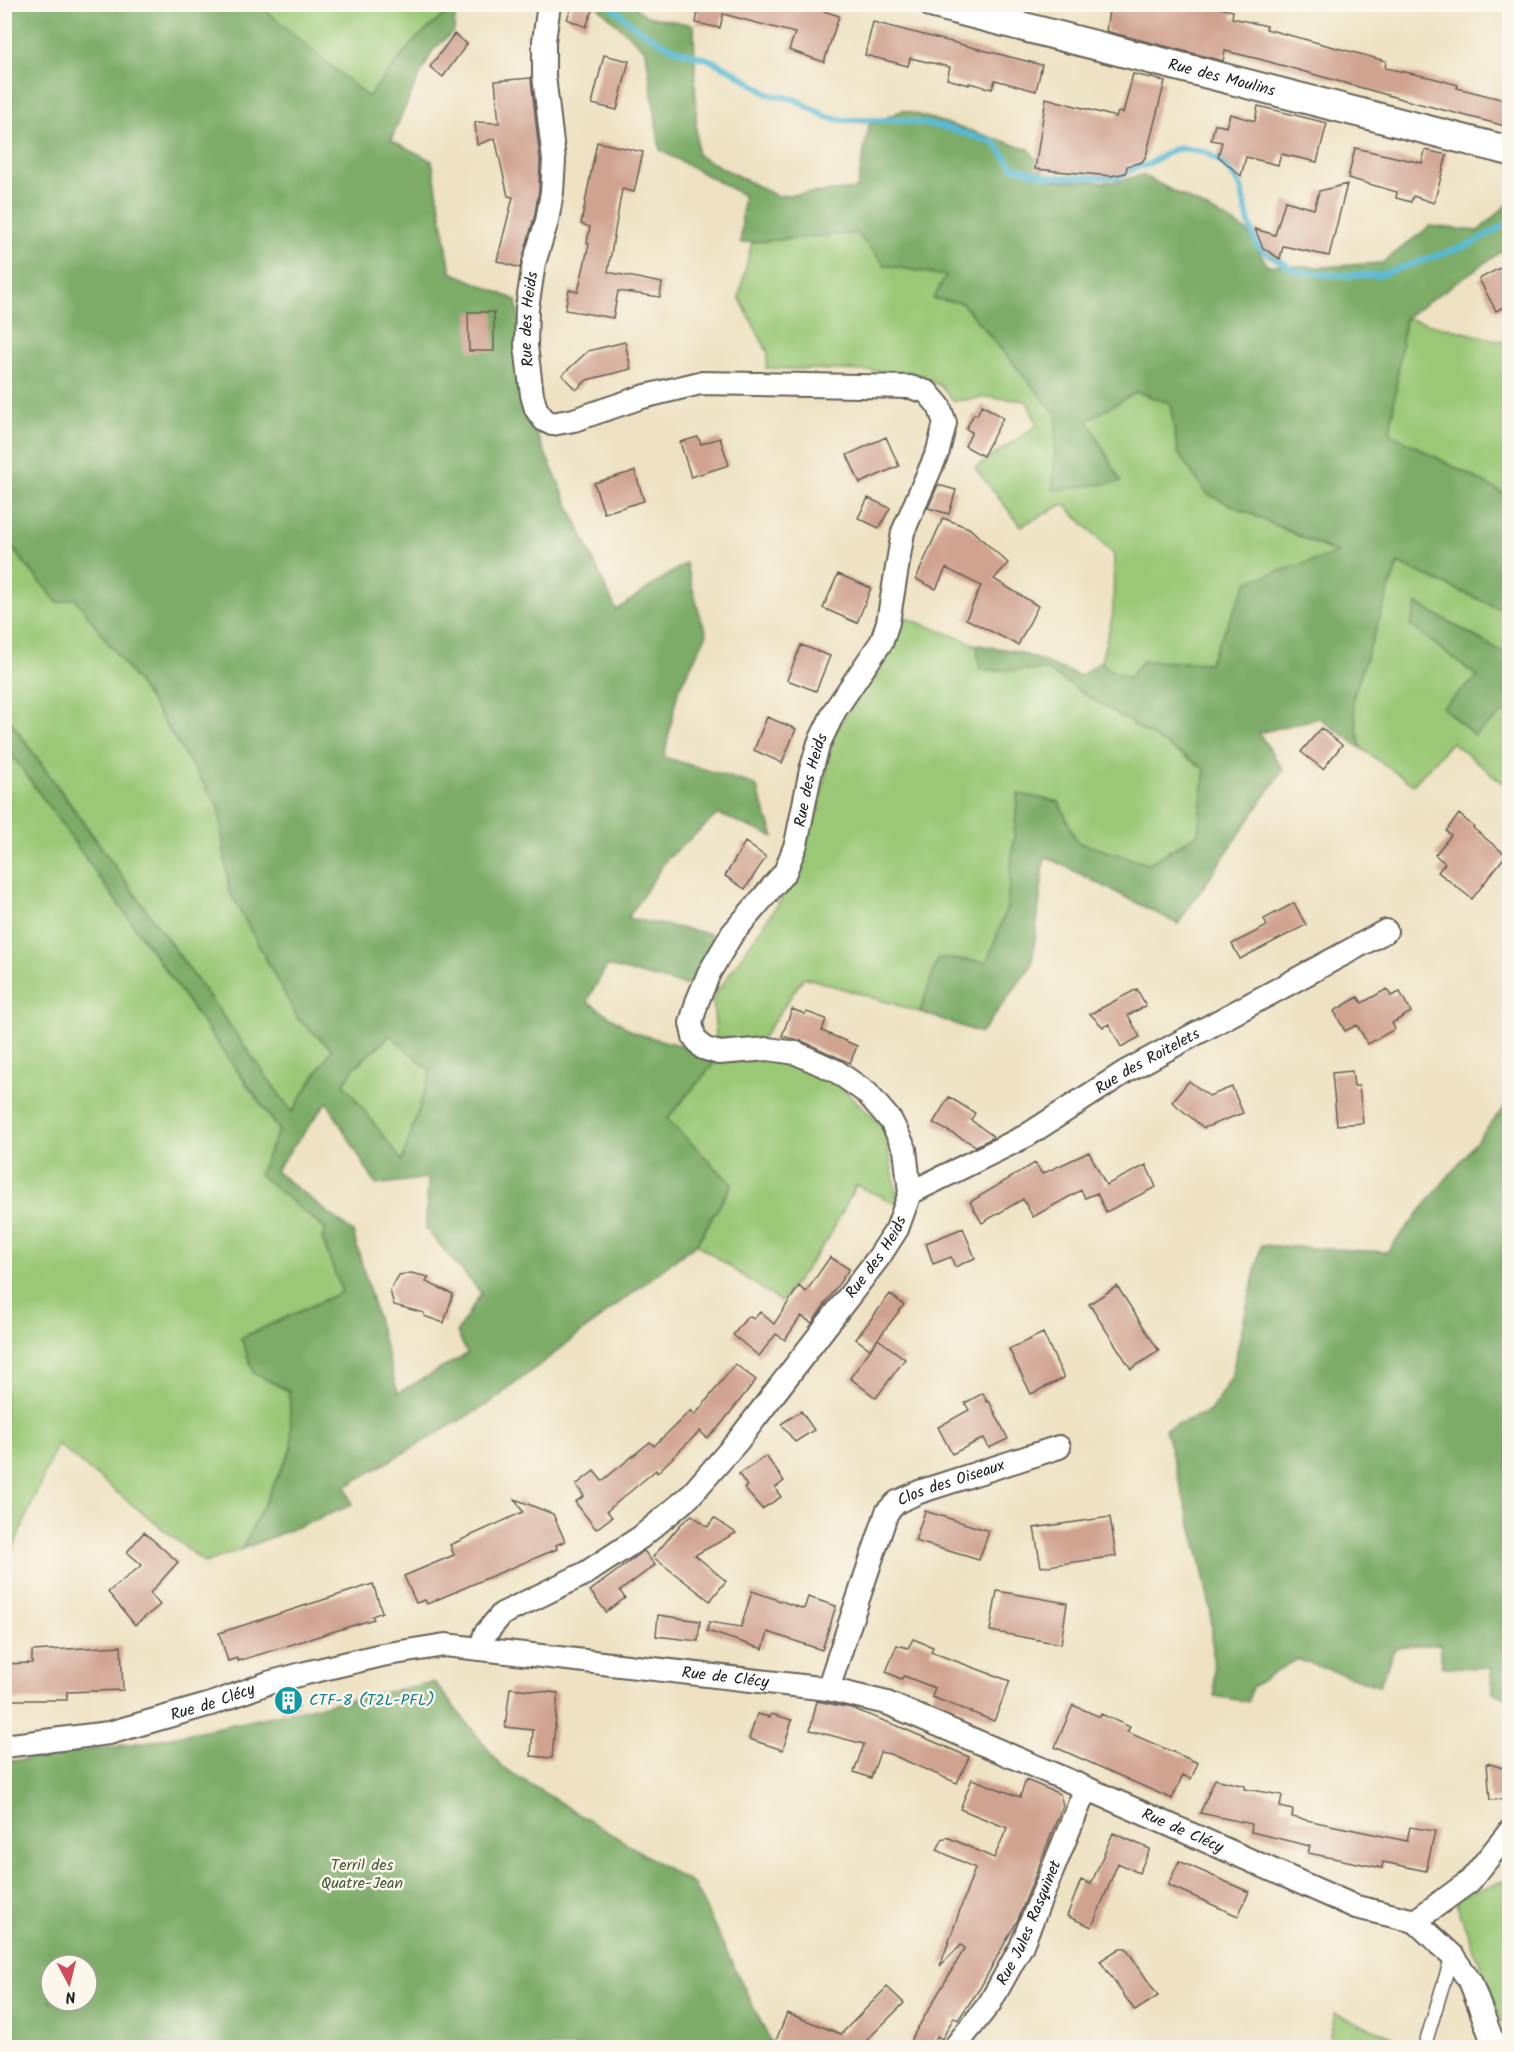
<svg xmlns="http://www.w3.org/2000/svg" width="1514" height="2052" font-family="Kalam,sans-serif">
<rect width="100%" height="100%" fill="#fbf7ec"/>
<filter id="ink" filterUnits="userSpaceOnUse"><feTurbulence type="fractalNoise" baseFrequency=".0167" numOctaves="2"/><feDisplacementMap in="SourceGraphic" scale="12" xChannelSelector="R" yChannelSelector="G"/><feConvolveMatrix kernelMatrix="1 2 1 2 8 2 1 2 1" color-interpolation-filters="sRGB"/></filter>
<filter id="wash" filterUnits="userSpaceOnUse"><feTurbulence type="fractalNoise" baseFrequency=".008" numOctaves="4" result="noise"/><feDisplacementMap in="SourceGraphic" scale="24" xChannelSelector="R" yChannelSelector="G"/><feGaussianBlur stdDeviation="1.35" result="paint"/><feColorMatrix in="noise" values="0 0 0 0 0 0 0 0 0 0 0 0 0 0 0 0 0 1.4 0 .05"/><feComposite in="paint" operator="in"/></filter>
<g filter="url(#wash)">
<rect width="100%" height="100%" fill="#eee2c3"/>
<!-- green -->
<path fill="#9ac876" stroke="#5b7249" stroke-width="1.5" d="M 259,5 L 456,5 L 416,39 L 368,98 Z
M 857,233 L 885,265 L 946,276 L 962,303 L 1057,415 L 1053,490 L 1088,419 L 1136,392 L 1170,403 L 1178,453 L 1207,494 L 1338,554 L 1248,581 L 1209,663 L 1143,661 L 1129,678 L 1108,669 L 1101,661 L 1113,614 L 1114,555 L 1064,504 L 1021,526 L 975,468 L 1037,425 L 1027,401 L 990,397 L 953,401 L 941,386 L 911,372 L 766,368 L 768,353 L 739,297 L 752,242 Z
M 1405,318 L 1509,343 L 1509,496 L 1390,433 Z
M 4,539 L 58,603 L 75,597 L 141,687 L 219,807 L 229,890 L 298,1019 L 332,1049 L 292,1112 L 5,713 Z
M 1398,563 L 1509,613 L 1509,656 L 1418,604 L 1410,625 L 1478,677 L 1474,735 L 1509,709 L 1509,788 L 1452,742 L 1413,785 L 1361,748 L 1352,700 Z
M 899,615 L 977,645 L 980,670 L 1047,670 L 1205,769 L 1198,834 L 1148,864 L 1077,842 L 1059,802 L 1018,794 L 1007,908 L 987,962 L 938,958 L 920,1012 L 804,977 L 761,1040 L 716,1038 L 713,998 L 794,881 L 819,805 L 834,734 L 884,656 Z
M 5,745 L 279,1130 L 259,1174 L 326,1230 L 322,1238 L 342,1292 L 241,1338 L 254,1373 L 289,1391 L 292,1447 L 242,1549 L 205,1563 L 57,1444 L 5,1568 Z
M 391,1035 L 431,1071 L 402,1161 L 344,1084 L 354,1068 Z
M 760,1054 L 828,1070 L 832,1078 L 884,1128 L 899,1205 L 856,1185 L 828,1239 L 781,1302 L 697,1244 L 732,1184 L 667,1119 L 715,1062 Z
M 1509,1879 L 1509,2039 L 1456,1903 L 1457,1897 Z
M 1335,2014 L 1419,2047 L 1327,2047 Z"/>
<!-- forest -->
<path fill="#7bac67" stroke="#4c6442" stroke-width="1.5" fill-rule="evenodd" d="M 5,5 L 259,5 L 368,97 L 416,39 L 456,5 L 454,31 L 433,50 L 413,89 L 391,140 L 432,161 L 451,272 L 516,300 L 536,433 L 616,610 L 686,563 L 700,616 L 707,634 L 678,691 L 664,757 L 756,785 L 774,837 L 718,814 L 666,860 L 628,918 L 722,936 L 696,988 L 607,966 L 587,1001 L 635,1033 L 682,1046 L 715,1062 L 667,1119 L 732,1184 L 697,1243 L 490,1403 L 346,1486 L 352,1505 L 242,1549 L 292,1447 L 289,1391 L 254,1373 L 241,1338 L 342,1292 L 322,1238 L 326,1230 L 259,1174 L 279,1129 L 5,745 L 4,713 L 292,1112 L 332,1049 L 298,1019 L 229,890 L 219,807 L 141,687 L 75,598 L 58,603 L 5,539 ZM 390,1035 L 431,1071 L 402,1161 L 344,1084 L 354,1068 ZM 327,1102 L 376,1185 L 428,1178 L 426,1229 L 481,1293 L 457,1332 L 467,1354 L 398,1393 L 353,1232 L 275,1171 Z
M 596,5 L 632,5 L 647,16 L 694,25 L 697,155 L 777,196 L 857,189 L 869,125 L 903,110 L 1029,149 L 1049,180 L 1113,182 L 1142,175 L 1229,220 L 1248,232 L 1267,265 L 1321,267 L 1382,263 L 1430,226 L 1478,231 L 1509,203 L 1509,246 L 1405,318 L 1390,433 L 1509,496 L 1509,613 L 1398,563 L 1352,700 L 1361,748 L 1319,718 L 1259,733 L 1283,770 L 1178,924 L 1045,856 L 1032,965 L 981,1033 L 920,1012 L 938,958 L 987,962 L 1007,908 L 1018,794 L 1059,802 L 1077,842 L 1148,864 L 1198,834 L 1205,769 L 1047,670 L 980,670 L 977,645 L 1016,651 L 1080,676 L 1101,661 L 1108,669 L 1129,678 L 1143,661 L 1209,663 L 1248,581 L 1338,553 L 1207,494 L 1178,453 L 1170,403 L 1136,392 L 1088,420 L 1121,482 L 1053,490 L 1057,415 L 962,303 L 933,299 L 946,276 L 885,265 L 857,233 L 741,243 L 743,195 L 660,150 L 646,51 Z
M 1417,604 L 1509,656 L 1509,709 L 1474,735 L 1442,707 L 1478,677 L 1410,625 Z
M 1509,1101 L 1509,1698 L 1493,1693 L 1490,1668 L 1442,1667 L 1440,1644 L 1395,1648 L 1379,1686 L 1296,1659 L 1252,1687 L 1248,1702 L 1215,1696 L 1211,1612 L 1200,1559 L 1165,1429 L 1210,1411 L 1231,1378 L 1261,1245 L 1387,1252 Z
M 434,1682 L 502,1767 L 694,1885 L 773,2047 L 5,2047 L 5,1762 L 152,1741 ZM 51,1965 L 87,1965 L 87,2001 L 51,2001 Z"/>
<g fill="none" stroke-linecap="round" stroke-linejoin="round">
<!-- stream -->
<path stroke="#56b9d5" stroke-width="6" d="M 609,4 L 634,26 L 660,42 L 682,52 L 708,59 L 733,71 L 768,94 L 794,99 L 827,117 L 843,120 L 900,120 L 939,126 L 994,142 L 1013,167 L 1052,177 L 1117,177 L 1137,167 L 1147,165 L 1172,150 L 1182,148 L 1207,153 L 1225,165 L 1241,187 L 1249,223 L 1258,247 L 1296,271 L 1330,275 L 1380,275 L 1471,244 L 1510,222"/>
</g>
<g id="blocks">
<!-- building -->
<path fill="#d0a290" d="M 573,4 L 582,4 L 593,9 L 586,27 L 567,19 Z
M 699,4 L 803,4 L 839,16 L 824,62 L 789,50 L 795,33 L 723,14 L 720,28 L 696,23 Z
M 1110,4 L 1202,4 L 1233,11 L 1232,18 L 1267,26 L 1266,29 L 1386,61 L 1385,68 L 1433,78 L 1458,85 L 1457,88 L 1509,101 L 1509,127 L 1405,100 L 1259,59 L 1225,51 L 1223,61 L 1106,31 Z
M 873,22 L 1042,65 L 1036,91 L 995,80 L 992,89 L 969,83 L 969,85 L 947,79 L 950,67 L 910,58 L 908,66 L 865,55 Z
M 454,34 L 467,44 L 443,77 L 430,67 Z
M 604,55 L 629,61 L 617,110 L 592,104 Z
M 1133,74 L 1165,81 L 1146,156 L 1142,162 L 1127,166 L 1126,173 L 1111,176 L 1035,169 L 1046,98 L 1116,117 L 1118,112 L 1123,113 Z
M 531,78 L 540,160 L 539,190 L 534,218 L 520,268 L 497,261 L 513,197 L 508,196 L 495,138 L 477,145 L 475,122 L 499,123 L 495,81 Z
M 1258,106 L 1327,123 L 1317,162 L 1281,154 L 1278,165 L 1246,157 L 1241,176 L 1218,156 L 1222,142 L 1211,140 L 1215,124 L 1226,127 L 1230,114 L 1255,121 Z
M 597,142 L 643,152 L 634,192 L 622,189 L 608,272 L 662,283 L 660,297 L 618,291 L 613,318 L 565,310 L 569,290 L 578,292 L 589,244 L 587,243 L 590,227 L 581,224 Z
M 1355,148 L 1422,163 L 1425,150 L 1447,155 L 1434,203 L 1413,196 L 1411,202 L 1396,198 L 1397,192 L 1348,178 Z
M 1347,184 L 1329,256 L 1283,246 L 1280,259 L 1263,248 L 1255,229 L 1275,235 L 1285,201 L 1314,209 L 1319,191 Z
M 1509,263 L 1509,304 L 1496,311 L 1479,279 Z
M 468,312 L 494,312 L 494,351 L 469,351 Z
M 625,342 L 631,369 L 587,380 L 576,390 L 562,375 L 588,351 Z
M 982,405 L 1003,418 L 983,456 L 965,446 L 972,432 L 966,429 L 974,414 L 977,415 Z
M 698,437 L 701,444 L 720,438 L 729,465 L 691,477 L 680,442 Z
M 886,437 L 899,466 L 860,483 L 847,455 Z
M 635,471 L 644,501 L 604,513 L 594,483 Z
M 938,485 L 956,490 L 949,514 L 928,508 Z
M 868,498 L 890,508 L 879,528 L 858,518 Z
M 943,518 L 969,528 L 1008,563 L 994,579 L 1038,606 L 1018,645 L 966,619 L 981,586 L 946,568 L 936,589 L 916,579 Z
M 838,574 L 871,588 L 857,623 L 823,608 Z
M 801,645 L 830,656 L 816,691 L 787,680 Z
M 767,717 L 796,729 L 782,763 L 754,750 Z
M 1321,728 L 1342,745 L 1323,769 L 1301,752 Z
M 1459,814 L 1474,827 L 1473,828 L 1506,855 L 1472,899 L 1438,872 L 1445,863 L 1435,855 L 1451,835 L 1446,831 Z
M 745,842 L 766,857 L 745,889 L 725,876 Z
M 1294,903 L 1306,925 L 1240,959 L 1232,944 L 1267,926 L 1264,919 Z
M 1137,989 L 1146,1006 L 1128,1015 L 1140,1037 L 1121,1047 L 1109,1024 L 1103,1027 L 1090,1014 Z
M 1387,989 L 1391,996 L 1400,992 L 1411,1012 L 1392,1023 L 1395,1029 L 1368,1044 L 1357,1025 L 1345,1031 L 1334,1011 L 1358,997 L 1362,1003 Z
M 792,1009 L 805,1014 L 807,1012 L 826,1019 L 822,1031 L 857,1046 L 850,1063 L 802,1041 L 782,1036 Z
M 1352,1071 L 1354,1086 L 1359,1086 L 1363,1123 L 1337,1125 L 1332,1073 Z
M 1189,1081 L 1209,1096 L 1232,1087 L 1243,1113 L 1204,1128 L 1172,1102 Z
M 949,1097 L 975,1113 L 971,1120 L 993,1136 L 992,1138 L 976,1146 L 933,1123 Z
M 1089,1152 L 1106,1185 L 1146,1165 L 1156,1187 L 1106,1212 L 1097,1193 L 1085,1198 L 1081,1190 L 1033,1217 L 1023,1199 L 982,1223 L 970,1202 L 1035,1163 L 1042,1174 Z
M 963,1228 L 975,1258 L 955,1267 L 951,1257 L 933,1264 L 926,1243 Z
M 830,1257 L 849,1269 L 812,1323 L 801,1316 L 785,1340 L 776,1334 L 759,1356 L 733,1335 L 748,1316 L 754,1319 L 760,1312 L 774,1324 L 799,1286 L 806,1292 Z
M 411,1273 L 429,1277 L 426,1282 L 453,1294 L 444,1323 L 424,1316 L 424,1313 L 394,1305 L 390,1291 L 399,1275 Z
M 1117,1286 L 1159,1351 L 1131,1369 L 1089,1304 Z
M 890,1294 L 904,1305 L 870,1349 L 856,1339 Z
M 1043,1333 L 1064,1378 L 1031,1394 L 1009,1349 Z
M 878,1339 L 905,1359 L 876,1398 L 850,1378 Z
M 735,1364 L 756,1380 L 718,1428 L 707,1438 L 700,1431 L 657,1473 L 656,1470 L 607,1511 L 612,1517 L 596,1529 L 575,1502 L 584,1496 L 576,1485 L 594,1471 L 602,1481 L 650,1442 L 654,1446 L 691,1410 L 695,1415 Z
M 983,1393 L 987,1402 L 989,1401 L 1008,1439 L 989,1448 L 984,1438 L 952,1454 L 938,1427 L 969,1410 L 965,1403 Z
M 801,1411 L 814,1430 L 795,1442 L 781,1424 Z
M 766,1456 L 784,1481 L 775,1488 L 781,1497 L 762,1509 L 744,1488 L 747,1486 L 739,1474 Z
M 515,1499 L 553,1514 L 565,1541 L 556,1545 L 557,1549 L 492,1576 L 427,1604 L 425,1600 L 416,1603 L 404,1576 L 454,1555 L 450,1545 L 523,1512 Z
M 925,1511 L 989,1531 L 979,1560 L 915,1541 Z
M 692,1515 L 708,1527 L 714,1518 L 736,1533 L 695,1555 L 726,1581 L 710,1601 L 653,1557 L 681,1524 Z
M 1110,1517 L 1116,1556 L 1041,1567 L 1034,1528 Z
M 144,1532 L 178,1562 L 150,1593 L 160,1605 L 135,1625 L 108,1592 L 142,1565 L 127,1552 Z
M 644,1551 L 655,1565 L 620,1591 L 625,1598 L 606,1612 L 590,1591 Z
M 373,1584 L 382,1612 L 372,1616 L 374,1619 L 238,1661 L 237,1658 L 228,1661 L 219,1633 Z
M 752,1591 L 804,1609 L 808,1597 L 836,1606 L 822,1650 L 768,1632 L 763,1649 L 707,1631 L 709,1622 L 741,1627 Z
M 997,1591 L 1067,1603 L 1061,1644 L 990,1631 Z
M 658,1615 L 700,1621 L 698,1641 L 656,1636 Z
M 913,1639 L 933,1647 L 931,1652 L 1010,1681 L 994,1721 L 932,1697 L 935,1688 L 904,1676 L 901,1679 L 886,1672 L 897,1645 L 908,1648 Z
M 121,1646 L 123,1690 L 67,1692 L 67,1700 L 4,1700 L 4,1664 L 32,1663 L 32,1651 Z
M 510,1688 L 558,1693 L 552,1758 L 531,1756 L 533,1730 L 505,1727 Z
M 294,1690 L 299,1707 L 282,1711 L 278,1694 Z
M 817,1701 L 851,1708 L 900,1727 L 969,1757 L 957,1783 L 890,1754 L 880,1752 L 871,1778 L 854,1772 L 864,1744 L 810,1730 Z
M 1073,1705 L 1100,1717 L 1101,1714 L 1130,1727 L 1127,1732 L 1198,1763 L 1191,1779 L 1183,1775 L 1172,1799 L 1055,1747 Z
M 757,1714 L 770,1717 L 771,1714 L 792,1720 L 783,1750 L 749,1739 Z
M 1487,1763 L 1509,1770 L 1509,1799 L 1490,1800 Z
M 972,1779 L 1020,1797 L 1026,1780 L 1060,1794 L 1063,1805 L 1018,1919 L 980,1988 L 958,2020 L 954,2017 L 942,2039 L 937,2036 L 931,2048 L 922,2048 L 910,2041 L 965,1948 L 961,1945 L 940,1966 L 975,1868 L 937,1850 L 943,1838 L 945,1839 L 947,1837 L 994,1858 L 1007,1828 L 960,1809 Z
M 1215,1779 L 1245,1786 L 1244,1789 L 1282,1795 L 1280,1807 L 1293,1810 L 1292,1817 L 1407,1841 L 1410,1827 L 1435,1831 L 1426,1871 L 1383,1862 L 1382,1868 L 1308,1853 L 1310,1846 L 1251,1832 L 1252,1824 L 1200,1813 Z
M 1113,1833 L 1150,1849 L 1139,1873 L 1118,1863 L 1092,1927 L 1067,1916 L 1081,1880 L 1091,1884 Z
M 1179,1861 L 1249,1892 L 1238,1916 L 1168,1885 Z
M 1120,1948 L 1126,1948 L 1158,1996 L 1135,2011 L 1100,1961 Z
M 887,1987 L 904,2003 L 864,2043 L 872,2048 L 773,2048 L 787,2013 L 841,2034 Z"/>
</g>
</g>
<g filter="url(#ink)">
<use href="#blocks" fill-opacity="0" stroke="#666156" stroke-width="1.5"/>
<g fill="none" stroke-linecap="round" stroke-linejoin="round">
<defs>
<path id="service" d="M 1425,2045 L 1452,1955"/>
<g id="minor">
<path id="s1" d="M 910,1193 L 1026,1136 L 1125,1072 L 1386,931"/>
<path id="s2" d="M 481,1649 L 485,1634 L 502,1614 L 586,1573 L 641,1537 L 689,1497 L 737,1442 L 879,1257 L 897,1229 L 910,1193 L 905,1149 L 891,1121 L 867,1093 L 836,1071 L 796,1053 L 768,1049 L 719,1053 L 703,1048 L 694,1037 L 691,1023 L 697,1002 L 709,973 L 732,934 L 785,872 L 796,844 L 811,770 L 819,743 L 835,710 L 882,641 L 888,622 L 903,532 L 938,451 L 945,423 L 939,406 L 927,392 L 910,387 L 700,383 L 642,397 L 574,420 L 552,424 L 544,420 L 536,409 L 532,395 L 526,346 L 527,308 L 534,263 L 547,221 L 552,192 L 554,160 L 544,76 L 544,41 L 549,4"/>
<path id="s3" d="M 828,1689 L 887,1512 L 897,1502 L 919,1492 L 1059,1447"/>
<path id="s4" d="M 4,1746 L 109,1733 L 211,1704 L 268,1683 L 306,1673 L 382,1655 L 445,1645 L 828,1689 L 887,1703 L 1086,1788 L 1356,1907 L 1415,1921 L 1452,1955 L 1471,1983 L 1495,2048"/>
<path d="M 1415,1921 L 1470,1881 L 1510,1831"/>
<path id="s5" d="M 954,2048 L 990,2003 L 1021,1947 L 1086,1788"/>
</g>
<g id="tertiary">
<path id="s6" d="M 934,4 L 1510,151"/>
</g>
</defs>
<!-- service casing -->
<use href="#service" stroke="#666156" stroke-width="15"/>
<!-- minor casing -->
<use href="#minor" stroke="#666156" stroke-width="26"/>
<!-- tertiary casing -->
<use href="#tertiary" stroke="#666156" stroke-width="32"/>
<!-- service -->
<use href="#service" stroke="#fff" stroke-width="12"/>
<!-- minor -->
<use href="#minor" stroke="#fff" stroke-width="22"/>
<!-- tertiary -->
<use href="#tertiary" stroke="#fff" stroke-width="28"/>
</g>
</g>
<!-- icons -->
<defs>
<symbol id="building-disc" viewBox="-11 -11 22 22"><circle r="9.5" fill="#0f9aa8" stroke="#fbf7ec"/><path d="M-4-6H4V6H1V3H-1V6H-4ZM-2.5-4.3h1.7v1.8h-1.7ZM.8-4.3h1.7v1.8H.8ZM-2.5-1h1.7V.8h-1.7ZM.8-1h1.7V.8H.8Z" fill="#fff"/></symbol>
</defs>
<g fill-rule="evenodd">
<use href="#building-disc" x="272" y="1684" width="33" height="33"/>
</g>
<g text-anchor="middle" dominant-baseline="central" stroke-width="5" stroke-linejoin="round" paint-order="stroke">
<!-- street labels -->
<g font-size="16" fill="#1c1c1c" stroke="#fbf7ec">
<text stroke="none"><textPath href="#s6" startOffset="297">Rue des Moulins</textPath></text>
<text stroke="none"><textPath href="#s2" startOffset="2152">Rue des Heids</textPath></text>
<text stroke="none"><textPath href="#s2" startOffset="1234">Rue des Heids</textPath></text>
<text stroke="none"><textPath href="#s1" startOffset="272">Rue des Roitelets</textPath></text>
<text stroke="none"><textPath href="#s2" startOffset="568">Rue des Heids</textPath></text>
<text stroke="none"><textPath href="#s3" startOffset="258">Clos des Oiseaux</textPath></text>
<text stroke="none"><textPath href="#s4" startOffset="736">Rue de Clécy</textPath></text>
<text stroke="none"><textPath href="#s4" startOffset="214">Rue de Clécy</textPath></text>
<text stroke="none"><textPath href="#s4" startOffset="1222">Rue de Clécy</textPath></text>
<text stroke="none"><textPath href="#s5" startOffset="147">Rue Jules Rasquinet</textPath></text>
</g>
<!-- culture labels -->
<g font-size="16" fill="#0d838f" stroke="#fbf7ec" text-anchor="start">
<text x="309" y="1700">CTF-8 (T2L-PFL)</text>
</g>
<!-- park labels -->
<g font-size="16" fill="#48583c" stroke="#fbf7ec">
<text x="362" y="1865">Terril des<tspan x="362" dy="18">Quatre-Jean</tspan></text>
</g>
</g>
<!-- margin -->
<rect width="1514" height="2052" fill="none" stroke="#fbf7ec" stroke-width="24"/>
<!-- north arrow -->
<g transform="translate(69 1983) rotate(173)"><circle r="28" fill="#fbf7ec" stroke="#a29f99" stroke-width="1.5"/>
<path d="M0-4.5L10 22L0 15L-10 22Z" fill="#d1495b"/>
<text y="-9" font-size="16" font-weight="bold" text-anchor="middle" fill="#1c1c1c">N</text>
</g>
</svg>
